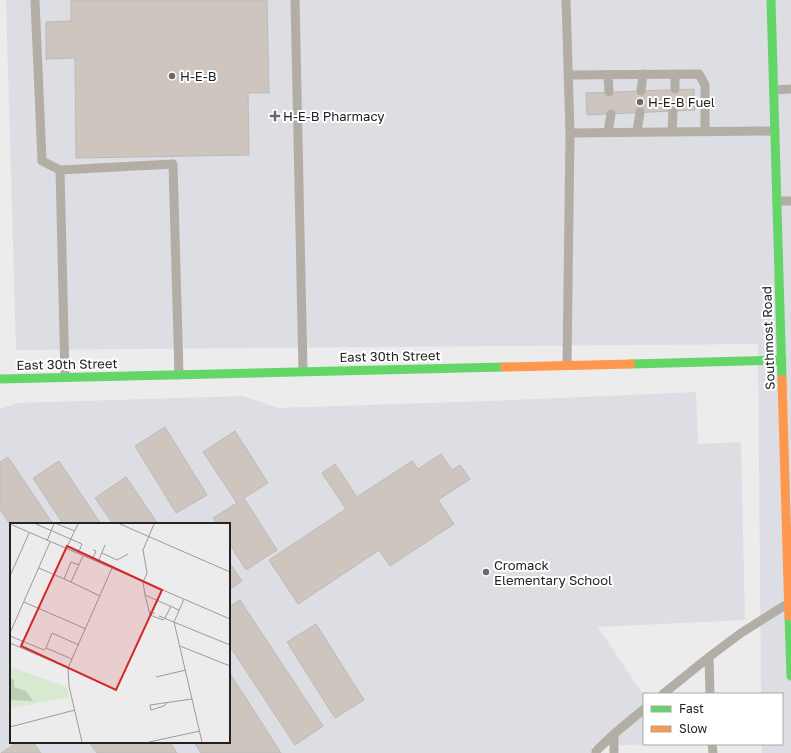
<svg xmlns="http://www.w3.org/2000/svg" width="791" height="753" font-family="'Golos Text',sans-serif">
<rect width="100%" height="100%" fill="#ececec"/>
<!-- built -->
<path fill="#dddee3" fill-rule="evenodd" d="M 6,0 L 791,0 L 791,753 L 762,753 L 762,744 L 782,744 L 782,694 L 761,694 L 758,344 L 16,350 Z
M 696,392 L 698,444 L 741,442 L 745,620 L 598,627 L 644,696 L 644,744 L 659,744 L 592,746 L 592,753 L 0,753 L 0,409 L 18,403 L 243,396 L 278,408 L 490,401 ZM 11,524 L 229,524 L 229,742 L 11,742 Z"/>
<!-- building -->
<path fill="#cec6be" stroke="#bababa" d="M 71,0 L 267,0 L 269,93 L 248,93 L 249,155 L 76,158 L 75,58 L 46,59 L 46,22 L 71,21 Z
M 694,89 L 695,110 L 587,115 L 586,93 Z
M 165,427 L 207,495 L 176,513 L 135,446 Z
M 235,431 L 268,483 L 244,498 L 277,550 L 246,570 L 229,543 L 229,524 L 217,524 L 213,518 L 237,503 L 203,452 Z
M 441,454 L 452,470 L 460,465 L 470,479 L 438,500 L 454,524 L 390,566 L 379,550 L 298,604 L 269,560 L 346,509 L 322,473 L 335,464 L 357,497 L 412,461 L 418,469 Z
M 8,457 L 53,524 L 11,524 L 11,526 L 0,509 L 0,462 Z
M 59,461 L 101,524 L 63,524 L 33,478 Z
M 126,477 L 158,524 L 113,524 L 95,498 Z
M 229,562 L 242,581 L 229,590 Z
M 240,600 L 323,726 L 295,745 L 229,645 L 229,607 Z
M 316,624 L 364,700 L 335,718 L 287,642 Z
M 229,672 L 281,753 L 201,753 L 194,742 L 229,742 Z
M 18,742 L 33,742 L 41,753 L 1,753 Z
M 89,742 L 170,742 L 177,753 L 97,753 Z"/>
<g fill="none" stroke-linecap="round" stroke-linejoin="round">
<!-- lane -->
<path stroke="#b2aea5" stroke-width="9" d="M 35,0 L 42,161 L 60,170
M 295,0 L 303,371
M 566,0 L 570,133 L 775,131
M 568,75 L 699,74 L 705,85 L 705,132
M 608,75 L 609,92
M 675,89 L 675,74
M 774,90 L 791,89
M 641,91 L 643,74
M 608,132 L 611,114
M 637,132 L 640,112
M 672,132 L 673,111
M 777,201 L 791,201
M 567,365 L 570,133
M 65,377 L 60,170 L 173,164 L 179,375
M 663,694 L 709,657
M 710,694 L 709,657 L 741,633 L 787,604
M 712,744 L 713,753
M 596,753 L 596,751 L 614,734
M 614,753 L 614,734 L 644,709"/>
<!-- fast -->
<path stroke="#63d668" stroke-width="9" d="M 771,0 L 782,379
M 631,364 L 782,360
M 0,379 L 504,367
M 789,616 L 791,676"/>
<!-- slow -->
<path stroke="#ff974d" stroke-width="9" d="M 504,367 L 631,364
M 782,379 L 789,616"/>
</g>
<!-- markers -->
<g fill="#696969" stroke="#fff" stroke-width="1.5">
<circle cx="172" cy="76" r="4"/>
<circle cx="640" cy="102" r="4"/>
<path d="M273 110h4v4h4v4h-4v4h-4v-4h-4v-4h4z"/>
<circle cx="486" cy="572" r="4"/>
</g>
<g text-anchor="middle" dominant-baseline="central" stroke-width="4" stroke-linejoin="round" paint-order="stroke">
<!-- poi labels -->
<g font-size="13" fill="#222223" stroke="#fff" text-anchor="start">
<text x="180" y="76">H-E-B</text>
<text x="648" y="102">H-E-B Fuel</text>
<text x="283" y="116">H-E-B Pharmacy</text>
<text x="494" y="565">Cromack<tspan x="494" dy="15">Elementary School</tspan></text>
</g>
<!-- street labels -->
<g font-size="13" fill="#222223" stroke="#fff">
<text transform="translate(768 338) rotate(-92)">Southmost Road</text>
<text transform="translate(390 356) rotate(-1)">East 30th Street</text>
<text transform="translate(67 364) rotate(-1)">East 30th Street</text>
</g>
</g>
<!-- overview -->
<g transform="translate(10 523)">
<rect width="220" height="220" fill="#ececec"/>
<path d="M 0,144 L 57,164 L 59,174 L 0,185 Z" fill="#d7e9cf"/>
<path d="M 0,155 L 4,157 L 4,164 L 16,168 L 23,178 L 0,177 Z" fill="#bcceb4"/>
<path fill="none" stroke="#9b9b9c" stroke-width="1" d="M 0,1 L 220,96M 26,1 L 72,21 L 68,31M 47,1 L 65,8M 110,1 L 220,49M 144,1 L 133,27 L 137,50 L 133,59 L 135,72 L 169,87M 37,18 L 44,1M 92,30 L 107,37 L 118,31M 82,37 L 86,28 L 83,27M 88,39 L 95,22M 29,45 L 61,59 L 73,33M 44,51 L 68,1M 0,53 L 19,10M 54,56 L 61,39 L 69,42M 61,59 L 90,73M 135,72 L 139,88 L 145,91M 174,76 L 164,99 L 192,219M 14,79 L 76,106M 139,88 L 140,92 L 153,97 L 155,95M 149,93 L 220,122M 155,95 L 161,83M 0,110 L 40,19M 0,113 L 34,127 L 36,125M 0,120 L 58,145M 170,123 L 220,143M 62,136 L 36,125 L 42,110 L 69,122M 146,154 L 176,147M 157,180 L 154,183 L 141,187 L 140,182 L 182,176M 0,204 L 65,187M 72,219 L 59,163 L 58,145 L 102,45M 139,219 L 190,208"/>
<path fill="#d62828" fill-opacity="0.15" stroke="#d62828" stroke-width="2" d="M 57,23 L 152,67 L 106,167 L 11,123 Z"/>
<rect width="220" height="220" fill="none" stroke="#222223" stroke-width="2"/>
</g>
<!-- legend -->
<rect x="643" y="693" width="140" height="52" fill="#ffffff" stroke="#a7a7a7"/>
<rect x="651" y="706" width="20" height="6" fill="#63d668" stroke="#a7a7a7"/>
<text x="679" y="713" font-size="12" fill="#222223">Fast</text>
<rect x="651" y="726" width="20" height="6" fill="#ff974d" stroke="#a7a7a7"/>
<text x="679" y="733" font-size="12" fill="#222223">Slow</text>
</svg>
